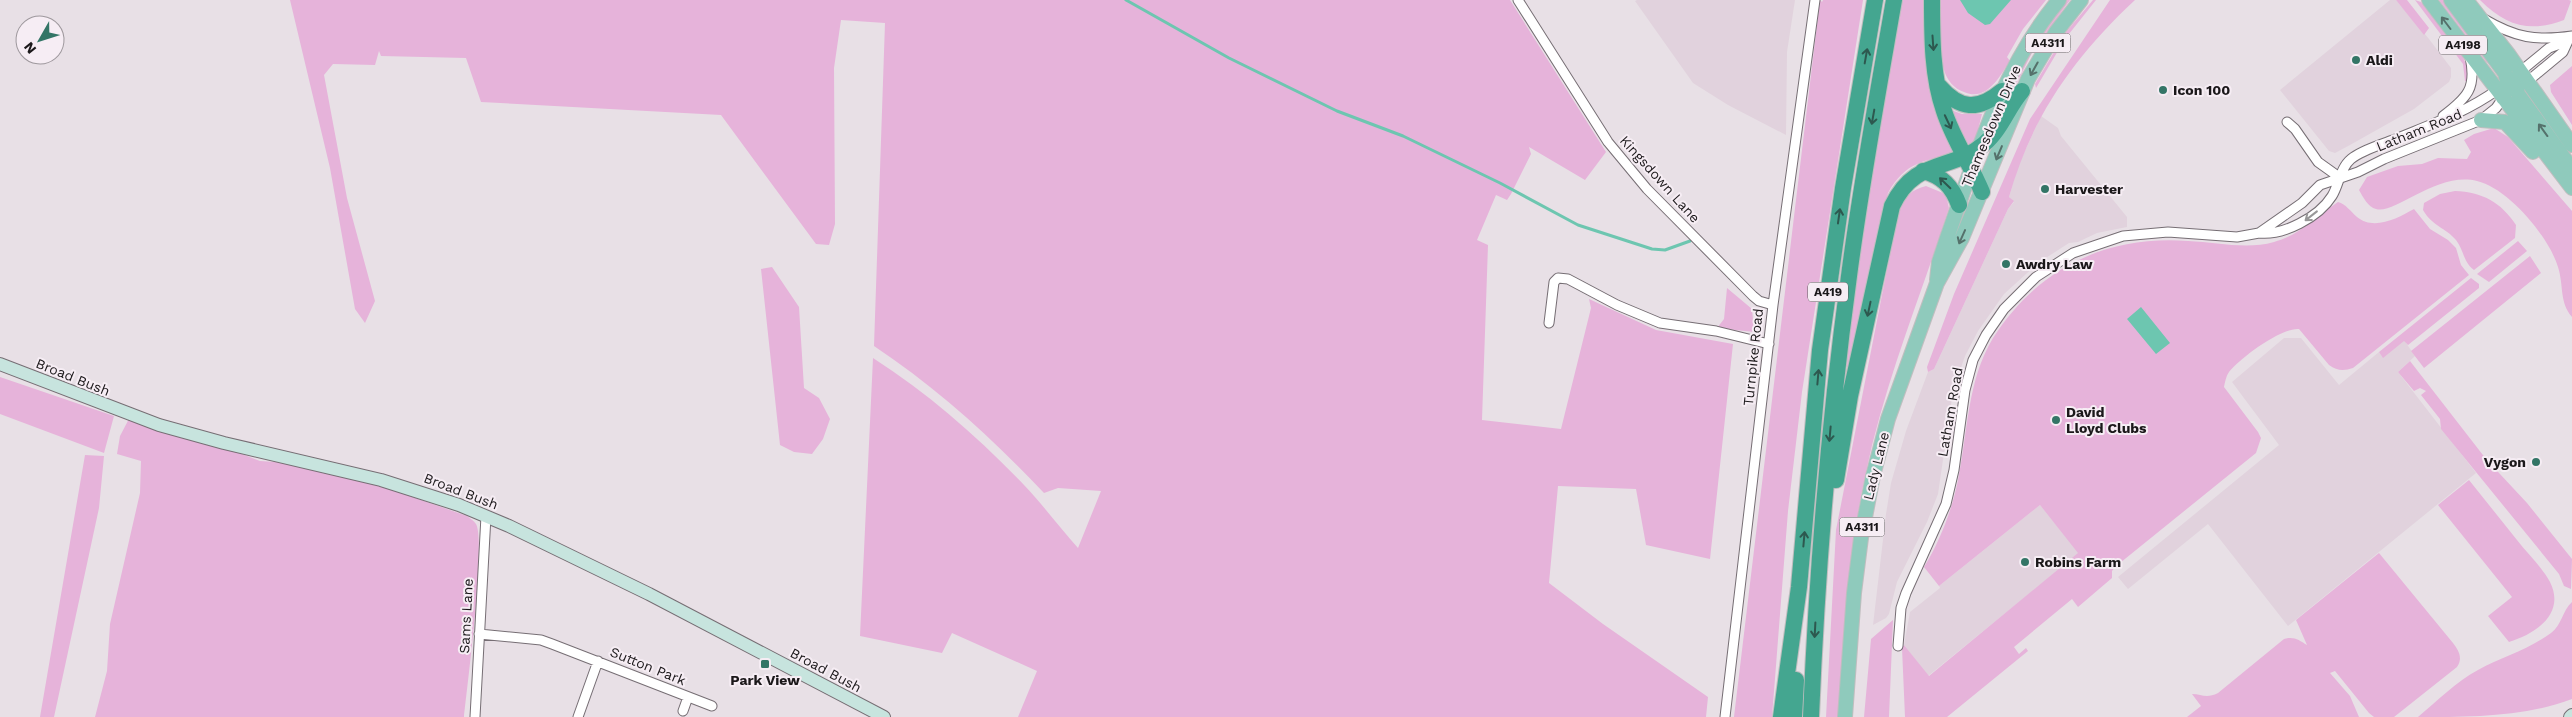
<svg xmlns="http://www.w3.org/2000/svg" width="2572" height="717" font-family="'Work Sans',sans-serif">
<rect width="100%" height="100%" fill="#e8e0e6"/>
<!-- built -->
<path fill="#e1d2dd" d="M 1637,0 L 1795,0 L 1787,52 L 1786,135 L 1728,105 L 1693,83 L 1635,1 Z
M 2390,0 L 2396,0 L 2429,39 L 2451,68 L 2451,77 L 2449,82 L 2414,109 L 2350,145 L 2335,153 L 2329,151 L 2280,90 Z
M 2041,116 L 2058,128 L 2061,136 L 2127,217 L 2127,227 L 2097,233 L 2078,242 L 2069,243 L 2038,263 L 2004,294 L 1978,331 L 1965,356 L 1953,391 L 1938,494 L 1927,522 L 1897,582 L 1889,614 L 1886,618 L 1873,625 L 1886,514 L 1891,483 L 1906,431 L 1928,372 L 1934,369 L 2008,209 L 2014,202 L 2009,197 L 2018,166 Z
M 2284,338 L 2301,338 L 2339,385 L 2379,352 L 2383,357 L 2404,340 L 2415,356 L 2398,372 L 2476,473 L 2288,626 L 2208,524 L 2128,589 L 2118,577 L 2279,445 L 2232,382 Z
M 2040,505 L 2079,553 L 1928,676 L 1904,645 L 1910,612 L 1940,588 L 1939,586 Z"/>
<!-- green -->
<path fill="#e6b3da" d="M 290,0 L 1510,0 L 1606,152 L 1585,180 L 1529,147 L 1531,154 L 1511,194 L 1507,200 L 1496,195 L 1477,240 L 1488,245 L 1482,420 L 1561,429 L 1591,308 L 1589,299 L 1656,330 L 1733,344 L 1710,559 L 1646,545 L 1636,489 L 1558,486 L 1549,583 L 1603,624 L 1708,697 L 1706,717 L 1018,717 L 1037,671 L 952,633 L 942,653 L 860,636 L 873,358 C 929,394 978,437 1024,485 C 1043,505 1060,528 1078,548 L 1101,491 L 1058,488 L 1044,493 C 992,438 937,388 874,346 L 885,23 L 841,20 L 834,68 L 835,224 L 829,245 L 816,244 L 721,115 L 481,102 L 466,58 L 381,56 L 379,51 L 375,65 L 333,64 L 324,75 L 347,198 L 375,301 L 365,323 L 355,309 L 330,168 Z
M 1820,0 L 1822,2 L 1823,0 L 1863,0 L 1802,392 L 1788,511 L 1772,717 L 1734,717 Z
M 1901,0 L 1926,0 L 1956,154 C 1925,160 1905,162 1888,193 L 1850,367 L 1847,367 L 1845,365 L 1867,193 Z
M 1940,0 L 2046,0 L 2023,29 L 2007,57 L 2010,61 C 1999,77 1987,102 1964,92 C 1954,89 1947,80 1944,70 C 1937,49 1939,22 1940,0 Z
M 2066,0 L 2070,0 L 2032,53 L 2005,106 C 2010,74 2045,25 2066,0 Z
M 2093,0 L 2096,0 L 2065,39 L 2036,88 L 2035,84 L 2066,32 Z
M 2110,0 L 2135,0 C 2074,57 2032,116 2009,197 L 2014,201 L 2008,209 L 1934,369 L 1928,372 L 1927,367 L 1954,294 L 2030,119 Z
M 2396,0 L 2407,0 L 2429,28 L 2424,35 Z
M 2415,0 L 2421,2 L 2463,57 L 2467,67 L 2468,81 L 2465,81 L 2463,64 Z
M 2439,0 L 2445,0 L 2490,61 L 2487,63 Z
M 2480,0 L 2569,0 L 2571,1 L 2564,20 C 2530,33 2506,26 2480,0 Z
M 2572,66 L 2572,125 L 2551,92 L 2550,85 Z
M 1951,110 L 1962,114 L 1982,114 L 1974,145 L 1969,147 Z
M 2494,128 L 2508,137 L 2572,211 L 2572,317 C 2559,302 2564,286 2558,267 C 2549,237 2508,188 2477,181 C 2437,171 2395,215 2376,209 C 2368,207 2363,197 2359,190 L 2367,177 L 2398,166 L 2422,164 L 2438,158 L 2467,159 L 2471,152 L 2464,140 L 2474,134 Z
M 1926,186 L 1943,193 L 1945,191 L 1949,208 C 1921,296 1885,381 1866,472 C 1848,553 1844,635 1839,717 L 1826,717 L 1836,530 L 1899,208 C 1906,195 1912,190 1926,186 Z
M 2455,191 C 2482,192 2501,202 2516,225 L 2515,238 L 2474,270 C 2463,262 2464,250 2456,240 C 2445,227 2433,227 2423,210 L 2424,203 L 2440,194 Z
M 2338,202 C 2346,204 2351,212 2357,217 C 2374,231 2398,218 2414,209 L 2430,229 L 2448,240 L 2456,248 L 2461,265 L 2469,275 L 2353,368 C 2344,371 2337,371 2329,365 L 2299,329 C 2282,327 2240,358 2229,372 C 2226,376 2225,382 2224,387 L 2258,432 L 2261,438 L 2256,453 L 2115,567 L 2112,571 L 2112,578 L 2078,607 L 2072,599 L 2014,647 L 2019,654 L 2026,648 L 2028,651 L 1947,717 L 1905,717 L 1902,648 L 1904,645 L 1929,676 L 2078,553 L 2040,505 L 1939,586 L 1924,567 C 1940,541 1952,510 1958,480 C 1968,432 1967,381 1993,338 C 2038,268 2106,235 2188,241 C 2217,242 2246,250 2274,242 C 2300,235 2317,216 2338,202 Z
M 2518,241 L 2527,251 L 2489,282 L 2477,274 Z
M 2530,256 L 2541,273 L 2424,368 L 2411,351 Z
M 772,267 L 799,307 L 804,388 L 819,398 L 830,419 L 823,439 L 812,454 L 794,452 L 780,445 L 761,269 Z
M 2471,278 L 2479,284 L 2479,288 L 2408,345 L 2404,341 L 2383,358 L 2379,352 Z
M 1727,288 L 1752,309 L 1754,332 L 1717,328 L 1724,319 Z
M 2410,361 L 2486,459 L 2527,503 L 2572,559 L 2571,589 L 2564,586 L 2559,574 L 2441,429 L 2440,419 L 2421,395 L 2426,391 L 2420,388 L 2414,391 L 2398,372 Z
M 0,377 L 114,416 L 104,453 L 0,414 Z
M 131,415 L 191,434 L 260,461 L 321,465 L 467,516 C 470,518 474,521 476,524 C 486,540 467,689 464,717 L 95,717 L 107,671 L 110,624 L 140,493 L 141,461 L 117,454 L 120,436 Z
M 85,455 L 104,456 L 99,508 L 54,717 L 40,717 Z
M 2469,480 C 2485,500 2501,520 2517,540 C 2527,553 2542,567 2550,582 C 2566,614 2535,634 2509,642 L 2488,616 L 2512,597 L 2438,505 Z
M 2379,553 L 2453,643 C 2459,651 2463,658 2457,667 L 2394,717 L 2374,717 L 2369,713 L 2335,671 L 2330,673 L 2350,696 L 2359,717 L 2187,717 L 2201,706 L 2192,694 C 2202,694 2206,699 2218,693 L 2284,639 C 2294,636 2299,640 2307,645 L 2296,620 Z
M 2572,602 L 2572,699 C 2525,717 2469,717 2418,717 C 2437,701 2457,681 2478,670 C 2502,657 2528,650 2551,633 C 2562,625 2562,611 2572,602 Z
M 1893,620 L 1889,717 L 1864,717 L 1871,639 Z"/>
<!-- water -->
<path fill="#6dc6b0" d="M 1960,0 L 2011,0 L 1990,24 L 1985,25 L 1968,13 Z
M 2141,307 L 2170,343 L 2156,354 L 2127,319 Z"/>
<g fill="none" stroke-linecap="round" stroke-linejoin="round">
<!-- stream -->
<path stroke="#6dc6b0" stroke-width="3" d="M 1126,0 L 1229,58 L 1337,111 L 1403,136 L 1500,183 L 1578,225 L 1652,249 L 1665,250 L 1690,241"/>
<defs>
<path id="street" d="M 1518,0 L 1608,142 L 1647,189 L 1753,296 L 1759,301 L 1773,305
M 2484,19 C 2516,38 2536,41 2572,36
M 2521,71 L 2549,48 L 2568,41
M 2528,81 L 2563,52 L 2568,41
M 2443,116 C 2467,98 2477,88 2470,57
M 2287,122 L 2295,129 L 2318,162 L 2339,177
M 2259,233 C 2283,236 2319,217 2332,196 C 2339,185 2340,168 2351,159 C 2362,150 2380,145 2393,140 C 2429,125 2465,113 2497,90
M 1549,323 L 1554,282 L 1558,278 L 1568,279 L 1617,305 L 1660,323 L 1716,331 L 1769,344
M 479,634 L 541,640 L 552,644 L 712,706
M 1898,646 L 1901,608 L 1906,593 L 1946,504 L 1954,470 L 1965,390 L 1973,360 L 1986,335 L 2004,309 L 2036,277 L 2073,253 L 2123,236 L 2168,232 L 2237,237 L 2259,233 L 2302,203 L 2320,185 L 2358,172 L 2384,159 L 2481,120 L 2496,108 L 2503,98
M 683,711 L 688,697
M 475,717 L 486,516
M 578,717 L 598,661
M 1725,717 L 1773,305 L 1815,0"/>
<path id="secondary" d="M 0,364 L 159,425 L 224,443 L 381,480 L 459,505 L 509,526 L 649,594 L 884,717
M 2570,717 L 2572,715"/>
<path id="primary" d="M 2429,0 L 2572,188
M 2451,0 L 2505,73 L 2508,85 L 2503,98
M 2466,0 L 2509,55 L 2572,145
M 2519,74 L 2516,84 L 2518,94 L 2572,169
M 2481,120 L 2505,122 L 2533,152
M 1937,280 L 1939,262 L 1947,238 C 1976,156 2002,68 2059,0
M 1845,717 L 1854,593 L 1861,538 L 1873,476 L 1888,419 L 1937,283 L 1962,238 L 2028,79 L 2056,32 L 2081,0"/>
<path id="highway" d="M 1932,0 C 1932,37 1932,77 1944,111 C 1953,139 1971,165 1982,192
M 1939,86 C 1960,110 1978,111 2002,91
M 1923,171 C 1942,176 1952,186 1959,205
M 1836,480 L 1850,396 L 1892,206 C 1915,157 1951,172 1984,144 C 2001,130 2008,107 2022,91
M 1781,717 L 1799,587 L 1820,350 L 1843,188 L 1875,0
M 1794,717 L 1796,680
M 1811,717 C 1817,570 1829,422 1849,276 C 1861,184 1878,92 1894,0"/>
</defs>
<!-- street casing -->
<use href="#street" stroke="#766e74" stroke-width="11"/>
<!-- secondary casing -->
<use href="#secondary" stroke="#766e74" stroke-width="14"/>
<!-- primary casing -->
<use href="#primary" stroke="#bfbebf" stroke-width="16"/>
<!-- highway casing -->
<use href="#highway" stroke="#bfbebf" stroke-width="18"/>
<!-- street -->
<use href="#street" stroke="#fff" stroke-width="9"/>
<!-- secondary -->
<use href="#secondary" stroke="#c7e4de" stroke-width="12"/>
<!-- primary -->
<use href="#primary" stroke="#8fcabc" stroke-width="14"/>
<!-- highway -->
<use href="#highway" stroke="#44a690" stroke-width="16"/>
</g>
<!-- one-way arrows -->
<defs><path id="oneway-shaft" d="M-6 0H5M1.5-3L5.5 0L1.5 3" fill="none" stroke-width="1.6" stroke-linecap="round" stroke-linejoin="round" transform="scale(1.25)"/></defs>
<g stroke="#55716b">
<use href="#oneway-shaft" transform="translate(2446 23) rotate(-127)"/>
<use href="#oneway-shaft" transform="translate(2034 69) rotate(119)"/>
<use href="#oneway-shaft" transform="translate(2543 130) rotate(-126)"/>
<use href="#oneway-shaft" transform="translate(1999 153) rotate(113)"/>
<use href="#oneway-shaft" transform="translate(1962 237) rotate(114)"/>
</g>
<g stroke="#2d584f">
<use href="#oneway-shaft" transform="translate(1933 43) rotate(86)"/>
<use href="#oneway-shaft" transform="translate(1866 56) rotate(-80)"/>
<use href="#oneway-shaft" transform="translate(1873 117) rotate(100)"/>
<use href="#oneway-shaft" transform="translate(1948 122) rotate(65)"/>
<use href="#oneway-shaft" transform="translate(1945 183) rotate(-136)"/>
<use href="#oneway-shaft" transform="translate(1839 216) rotate(-82)"/>
<use href="#oneway-shaft" transform="translate(1869 309) rotate(102)"/>
<use href="#oneway-shaft" transform="translate(1818 377) rotate(-85)"/>
<use href="#oneway-shaft" transform="translate(1830 434) rotate(95)"/>
<use href="#oneway-shaft" transform="translate(1804 539) rotate(-85)"/>
<use href="#oneway-shaft" transform="translate(1815 630) rotate(93)"/>
</g>
<use stroke="#989798" href="#oneway-shaft" transform="translate(2311 216) rotate(142)"/>
<!-- markers -->
<g fill="#337566" stroke="#f6edf4" stroke-width="2">
<circle cx="2356" cy="60" r="5"/>
<circle cx="2163" cy="90" r="5"/>
<circle cx="2045" cy="189" r="5"/>
<circle cx="2006" cy="264" r="5"/>
<circle cx="2056" cy="420" r="5"/>
<circle cx="2536" cy="462" r="5"/>
<circle cx="2025" cy="562" r="5"/>
<rect x="760" y="659" width="10" height="10" rx="2.5"/>
</g>
<g text-anchor="middle" dominant-baseline="central" stroke-width="4" stroke-linejoin="round" paint-order="stroke">
<!-- shield labels -->
<g fill="#f6edf4" stroke="#5d585b" stroke-width="1">
<rect x="2025.5" y="33.5" width="45" height="19" rx="4"/>
<rect x="2439" y="35.5" width="48" height="19" rx="4"/>
<rect x="1808" y="282.5" width="40" height="19" rx="4"/>
<rect x="1839.5" y="517.5" width="45" height="19" rx="4"/>
</g>
<g font-size="12" font-weight="bold" fill="#1b181a">
<text x="2048" y="43">A4311</text>
<text x="2463" y="45">A4198</text>
<text x="1828" y="292">A419</text>
<text x="1862" y="527">A4311</text>
</g>
<!-- poi labels -->
<g font-size="14" font-weight="bold" fill="#1b181a" stroke="#f6edf4" text-anchor="start">
<text x="2366" y="60">Aldi</text>
<text x="2173" y="90">Icon 100</text>
<text x="2055" y="189">Harvester</text>
<text x="2016" y="264">Awdry Law</text>
<text x="2066" y="412">David<tspan x="2066" dy="16">Lloyd Clubs</tspan></text>
<text x="2526" y="462" text-anchor="end">Vygon</text>
<text x="2035" y="562">Robins Farm</text>
<text x="765" y="680" text-anchor="middle">Park View</text>
</g>
<!-- street labels -->
<g font-size="14" fill="#1b181a" stroke="#f6edf4">
<text transform="translate(1991 126) rotate(-67)">Thamesdown Drive</text>
<text transform="translate(2419 130) rotate(-22)">Latham Road</text>
<text transform="translate(1660 179) rotate(48)">Kingsdown Lane</text>
<text transform="translate(1753 357) rotate(-84)">Turnpike Road</text>
<text transform="translate(73 377) rotate(22)">Broad Bush</text>
<text transform="translate(1950 412) rotate(-80)">Latham Road</text>
<text transform="translate(1876 466) rotate(-76)">Lady Lane</text>
<text transform="translate(461 491) rotate(21)">Broad Bush</text>
<text transform="translate(466 616) rotate(-87)">Sams Lane</text>
<text transform="translate(648 666) rotate(22)">Sutton Park</text>
<text transform="translate(826 670) rotate(28)">Broad Bush</text>
</g>
</g>
<!-- north arrow -->
<g transform="translate(40 40) rotate(231)"><circle r="24" fill="#f6edf4" stroke="#9e989d"/>
<path d="M0-4L9 19L0 12L-9 19Z" fill="#337566"/>
<text y="-8" font-size="14" font-weight="bold" text-anchor="middle" fill="#1b181a">N</text>
</g>
</svg>
